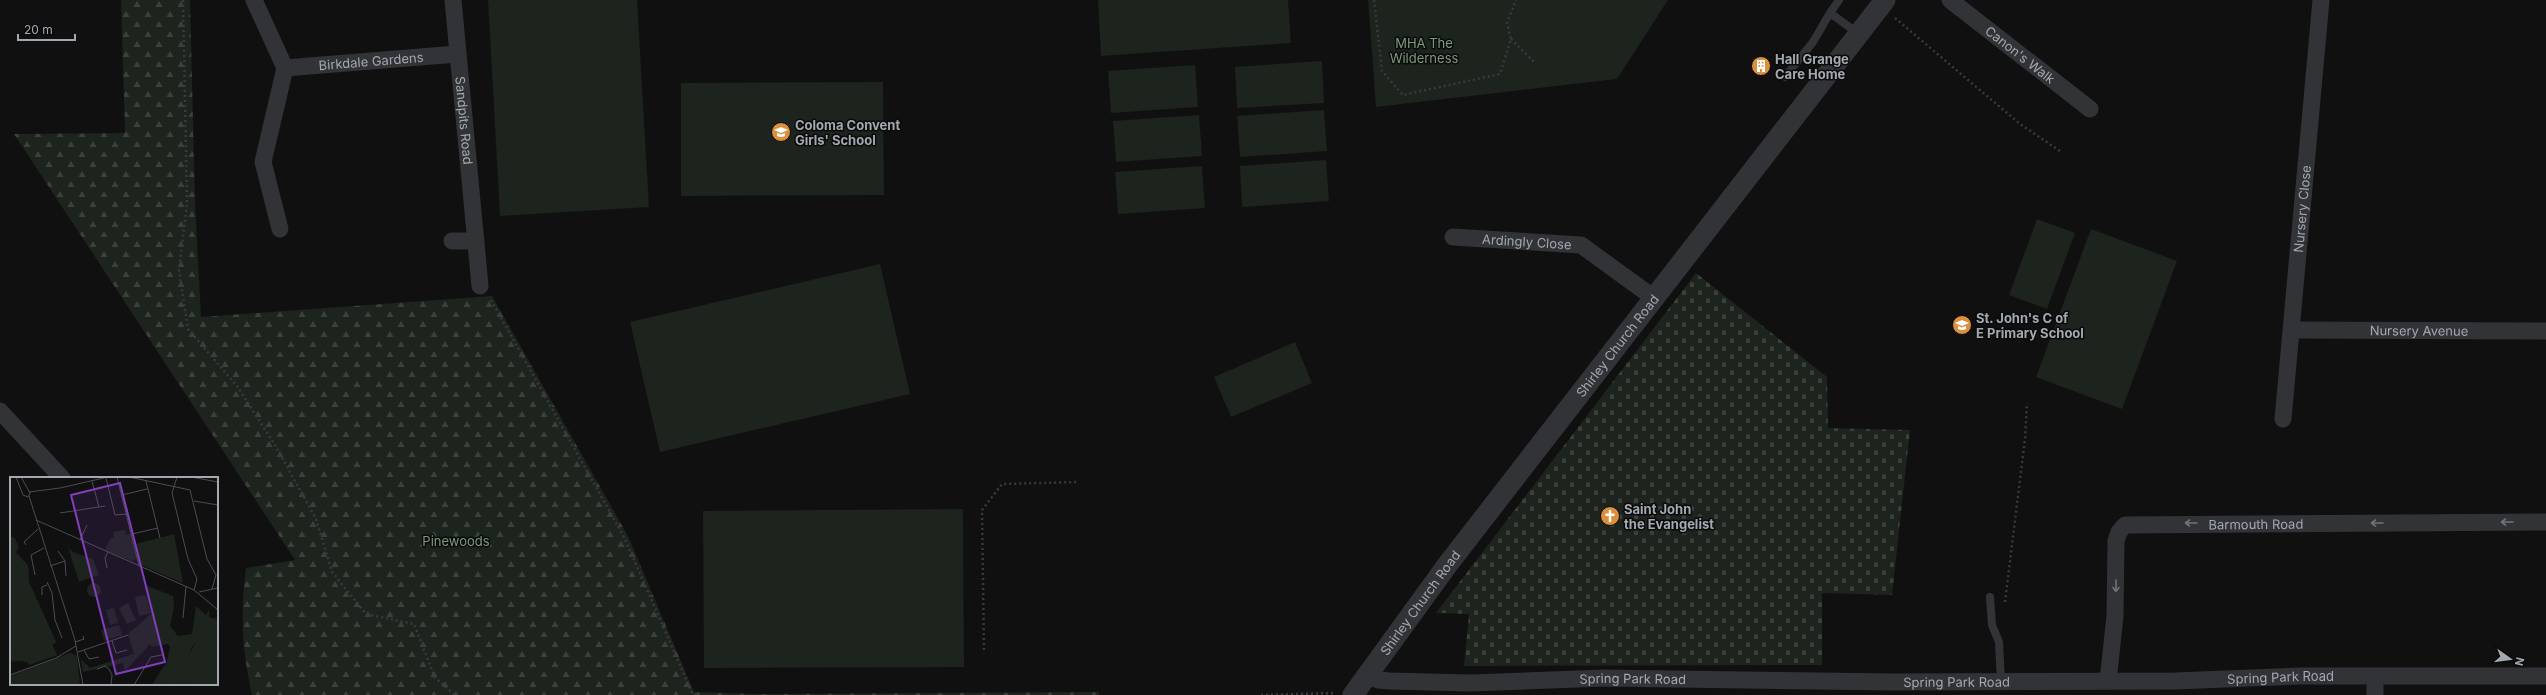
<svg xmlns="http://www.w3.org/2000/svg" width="2546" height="695" font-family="Inter,sans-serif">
<defs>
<pattern id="forest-firs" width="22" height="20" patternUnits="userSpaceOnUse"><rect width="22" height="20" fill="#1d231d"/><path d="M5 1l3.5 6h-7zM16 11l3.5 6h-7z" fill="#3b403b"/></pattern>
<pattern id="cemetery-stones" width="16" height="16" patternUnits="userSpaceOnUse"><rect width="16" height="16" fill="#1d231d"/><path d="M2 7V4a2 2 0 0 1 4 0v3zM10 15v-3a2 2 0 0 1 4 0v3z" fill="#3b403b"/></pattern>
</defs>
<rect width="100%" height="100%" fill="#101011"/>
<!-- forest -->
<path fill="url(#forest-firs)" d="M 121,0 L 190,0 L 195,202 L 201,317 L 492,296 L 628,536 L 694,692 L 758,694 L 1099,692 L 1099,695 L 252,695 C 242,650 240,614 246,568 L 295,560 L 14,134 L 125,133 Z"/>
<!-- cemetery -->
<path fill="url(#cemetery-stones)" d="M 1696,273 L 1827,377 L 1828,428 L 1910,430 L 1892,595 L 1822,593 L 1822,665 L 1464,666 L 1469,614 L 1436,613 Z"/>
<!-- garden -->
<path fill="#1d231d" d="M 488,0 L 637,0 L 649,207 L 500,216 Z
M 1098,0 L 1288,0 L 1291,43 L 1101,56 Z
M 1368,0 L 1668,0 L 1617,79 L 1376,107 Z
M 1322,61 L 1324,103 L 1237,108 L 1235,67 Z
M 1195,65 L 1198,107 L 1111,113 L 1108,71 Z
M 883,82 L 884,195 L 681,196 L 681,83 Z
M 1324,110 L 1327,151 L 1240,157 L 1237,116 Z
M 1199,115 L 1202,156 L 1116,162 L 1113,121 Z
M 1326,160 L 1329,201 L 1242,207 L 1240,166 Z
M 1202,166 L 1205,208 L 1118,214 L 1115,172 Z
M 2037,219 L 2075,233 L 2047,309 L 2009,295 Z
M 2091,229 L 2177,261 L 2122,409 L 2036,377 Z
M 880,264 L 910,394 L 660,452 L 630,322 Z
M 1295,342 L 1312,383 L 1231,417 L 1214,377 Z
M 963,509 L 964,667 L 704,668 L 703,511 Z"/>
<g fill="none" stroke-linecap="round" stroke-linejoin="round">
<!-- path -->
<path stroke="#383a3d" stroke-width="2.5" stroke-dasharray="2 3" stroke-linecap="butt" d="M 183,0 L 187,204 L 179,270 L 188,329 L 237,386 L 275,445 L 316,519 L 332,572 L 366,614 L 414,624 L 435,678 L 455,695
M 1374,0 L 1382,71 L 1403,95 L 1500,74 L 1511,39 L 1507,23 L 1516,0
M 1895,18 L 2020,124 L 2060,151
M 1511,39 L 1534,62
M 491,300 L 624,537 L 693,695 L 698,695
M 2005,602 L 2025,439 L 2027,403
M 984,650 L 982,510 L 1002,484 L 1078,482
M 1261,695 L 1334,693"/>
<!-- service -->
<path stroke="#313336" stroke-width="8" d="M 1839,0 L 1830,13 L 1859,34
M 1785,77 L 1813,42 L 1830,13
M 1990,597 L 1992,625 L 1999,642 L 2001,682"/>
<!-- minor -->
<g stroke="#313336" stroke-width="17">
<path d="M 254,0 L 285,68"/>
<path id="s1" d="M 453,0 L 480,286"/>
<path id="s2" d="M 1950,0 L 2090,109"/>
<path id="s3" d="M 280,229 L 263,162 L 285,68 L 457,54"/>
<path id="s4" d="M 1453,237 L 1581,245 L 1654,298"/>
<path d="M 452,241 L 476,241"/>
<path id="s5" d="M 2292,330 L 2546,331"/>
<path d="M 0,411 L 62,478"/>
<path id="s6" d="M 2283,419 L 2321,0"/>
<path id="s7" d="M 1368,675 L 1378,680 L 1390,681 L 1470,683 L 1604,678 L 1893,682 L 2175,681 L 2300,676 L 2546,676"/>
<path id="s8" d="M 2108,681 L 2115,616 L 2116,541 L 2119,532 L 2125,525 L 2546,522"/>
<path d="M 2375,695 L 2375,676"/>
</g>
<!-- tertiary -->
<path stroke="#313336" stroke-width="21" id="s9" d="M 1353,695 L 1448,564 L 1885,0"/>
</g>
<!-- one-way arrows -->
<defs><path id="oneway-shaft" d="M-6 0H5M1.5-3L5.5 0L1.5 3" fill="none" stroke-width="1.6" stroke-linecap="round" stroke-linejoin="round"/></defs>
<g stroke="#707479">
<use href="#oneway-shaft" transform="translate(2507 522) rotate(180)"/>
<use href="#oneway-shaft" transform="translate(2191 523) rotate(180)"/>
<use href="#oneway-shaft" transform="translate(2377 523) rotate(180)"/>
<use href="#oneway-shaft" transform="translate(2116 586) rotate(91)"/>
</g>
<!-- icons -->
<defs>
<symbol id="building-disc" viewBox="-11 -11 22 22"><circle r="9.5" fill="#dc903d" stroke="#0b0b0c"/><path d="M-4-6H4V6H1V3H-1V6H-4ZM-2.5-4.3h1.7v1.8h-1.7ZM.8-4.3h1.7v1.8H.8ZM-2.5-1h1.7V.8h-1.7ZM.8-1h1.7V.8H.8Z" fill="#fff"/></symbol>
<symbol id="school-disc" viewBox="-11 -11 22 22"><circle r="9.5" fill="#dc903d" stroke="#0b0b0c"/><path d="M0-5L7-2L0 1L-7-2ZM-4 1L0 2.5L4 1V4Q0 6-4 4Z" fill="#fff"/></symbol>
<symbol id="church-disc" viewBox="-11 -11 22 22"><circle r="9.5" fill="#dc903d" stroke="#0b0b0c"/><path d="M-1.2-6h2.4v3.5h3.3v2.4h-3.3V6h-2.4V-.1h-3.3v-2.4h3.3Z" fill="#fff"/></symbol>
</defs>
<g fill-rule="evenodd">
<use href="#building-disc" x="1750" y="55" width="22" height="22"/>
<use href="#school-disc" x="770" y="121" width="22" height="22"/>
<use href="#school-disc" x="1951" y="314" width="22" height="22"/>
<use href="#church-disc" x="1599" y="505" width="22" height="22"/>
</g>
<g text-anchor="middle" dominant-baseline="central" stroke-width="3" stroke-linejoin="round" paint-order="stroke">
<!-- park labels -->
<g font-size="13" fill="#7e9a7b" stroke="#0b0b0c">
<text x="1424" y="43">MHA The<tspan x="1424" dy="15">Wilderness</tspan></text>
<text x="456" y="541">Pinewoods</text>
</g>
<!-- street labels -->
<g font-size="13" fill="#a3a9b0" stroke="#0b0b0c">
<text stroke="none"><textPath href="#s2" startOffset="89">Canon's Walk</textPath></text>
<text stroke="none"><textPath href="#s3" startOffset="252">Birkdale Gardens</textPath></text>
<text stroke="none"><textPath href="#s1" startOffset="121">Sandpits Road</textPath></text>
<text stroke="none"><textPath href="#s6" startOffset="211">Nursery Close</textPath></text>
<text stroke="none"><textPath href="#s4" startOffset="74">Ardingly Close</textPath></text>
<text stroke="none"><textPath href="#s5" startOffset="127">Nursery Avenue</textPath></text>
<text stroke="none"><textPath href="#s9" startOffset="438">Shirley Church Road</textPath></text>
<text stroke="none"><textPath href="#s8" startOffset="290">Barmouth Road</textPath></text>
<text stroke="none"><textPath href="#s9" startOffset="114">Shirley Church Road</textPath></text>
<text stroke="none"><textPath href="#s7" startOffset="914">Spring Park Road</textPath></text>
<text stroke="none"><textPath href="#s7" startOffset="266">Spring Park Road</textPath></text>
<text stroke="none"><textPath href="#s7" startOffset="590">Spring Park Road</textPath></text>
</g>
<!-- poi labels -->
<g font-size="13" font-weight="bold" fill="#a3a9b0" stroke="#0b0b0c" text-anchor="start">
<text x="1775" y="59">Hall Grange<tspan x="1775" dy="15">Care Home</tspan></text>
<text x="795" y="125">Coloma Convent<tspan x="795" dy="15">Girls' School</tspan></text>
<text x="1976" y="318">St. John's C of<tspan x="1976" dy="15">E Primary School</tspan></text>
<text x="1624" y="509">Saint John<tspan x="1624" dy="15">the Evangelist</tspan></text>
</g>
</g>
<!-- overview -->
<g transform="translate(10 477)">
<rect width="208" height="208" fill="#101011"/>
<path d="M 0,59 L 5,61 L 9,71 L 6,75 L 18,89 L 19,105 L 46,165 L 42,168 L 47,178 L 19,188 L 18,185 L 0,183 ZM 200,141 L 208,142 L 208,208 L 142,208 L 153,190 L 156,188 L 161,196 L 168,196 Z" fill="#1d231d"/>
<path d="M 14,83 L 18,89 L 19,105 L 46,165 L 42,168 L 47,178 L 19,188 L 18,185 L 9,183 L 2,185 L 1,181 L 8,178 L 12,181 L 28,180 L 30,168 L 34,165 L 29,132 L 21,137 L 15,131 L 18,105 ZM 135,108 L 163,119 L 164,131 L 160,149 L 168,159 L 182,157 L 186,129 L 196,138 L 199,133 L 199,140 L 208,144 L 208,159 L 189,162 L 181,171 L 178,187 L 182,208 L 167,208 L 168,196 L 160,196 L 158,192 L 156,208 L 152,208 L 154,193 L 147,208 L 142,208 L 156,188 L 160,170 L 158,167 L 142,170 L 140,167 L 115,194 L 113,186 L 73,195 L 71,182 L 80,191 L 124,177 L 118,157 L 142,136 ZM 205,166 L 208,167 L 208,188 L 204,178 L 199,174 Z" fill="#1d231d"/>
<path d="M 115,53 L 116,58 L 121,57 L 127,82 L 123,83 L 124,85 L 95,73 L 100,62 L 104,61 L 103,55 Z" fill="#1d231d"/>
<path d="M 164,57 L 173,106 L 131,88 L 126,67 ZM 60,176 L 67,179 L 70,208 L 0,208 L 0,199 Z" fill="#1d231d"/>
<path d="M 58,70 L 63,75 L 83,82 L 89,98 L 69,105 ZM77 113a7 7 0 1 1 14 0a7 7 0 1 1-14 0ZM 136,118 L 141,136 L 129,139 L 125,120 ZM 118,126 L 126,143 L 117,147 L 109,131 ZM 104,131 L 108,146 L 100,148 L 96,133 ZM 109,148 L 112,158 L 94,164 L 91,153 Z" fill="#1d231d"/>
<path fill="none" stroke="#4b4d51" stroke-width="1" d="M 6,0 L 13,18 L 18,20 L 20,16 L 11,0M 107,0 L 129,89M 119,0 L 180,13 L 197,82 L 206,98 L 202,112M 167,0 L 162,16 L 178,82 L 187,102 L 184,113M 181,0 L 208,5M 96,1 L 105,38 L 117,37M 82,4 L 89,30M 136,4 L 150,61M 19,15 L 50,11 L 98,0M 112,18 L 137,12M 19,19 L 65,163 L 73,208M 184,24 L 208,28M 50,36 L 95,29M 26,43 L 184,113 L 208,133M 122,57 L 148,51M 70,63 L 77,48M 16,68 L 14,65 L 28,52M 48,74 L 55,84 L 56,99M 40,89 L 55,84M 97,91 L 95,81 L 98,75M 25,98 L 21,78 L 34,71M 37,105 L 42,116 L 45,143 L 52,161M 189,115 L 208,111M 32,118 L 32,110 L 37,108M 173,141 L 176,109M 102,164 L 106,176 L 117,173M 65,165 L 74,162 L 73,159M 74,173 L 79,182 L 89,180M 68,175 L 118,158M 87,192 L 95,189 L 99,192 L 102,198 L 101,208M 0,198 L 46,181 L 66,169M 124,208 L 141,180 L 152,178"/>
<path fill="#813fbd" fill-opacity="0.15" stroke="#813fbd" stroke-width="2" d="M 110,6 L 155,185 L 106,197 L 61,18 Z"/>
<rect width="208" height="208" fill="none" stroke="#a3a9b0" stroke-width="2"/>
</g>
<!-- north arrow -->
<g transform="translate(2510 659) rotate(104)" stroke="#0b0b0c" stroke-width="3" paint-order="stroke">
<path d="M0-3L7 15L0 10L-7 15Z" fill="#a3a9b0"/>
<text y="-6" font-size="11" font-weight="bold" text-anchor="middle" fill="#a3a9b0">N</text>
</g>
<!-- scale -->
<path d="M18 34v6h57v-6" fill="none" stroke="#a3a9b0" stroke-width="2"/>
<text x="24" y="34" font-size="12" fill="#a3a9b0" stroke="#0b0b0c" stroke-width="3" paint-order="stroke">20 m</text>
</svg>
